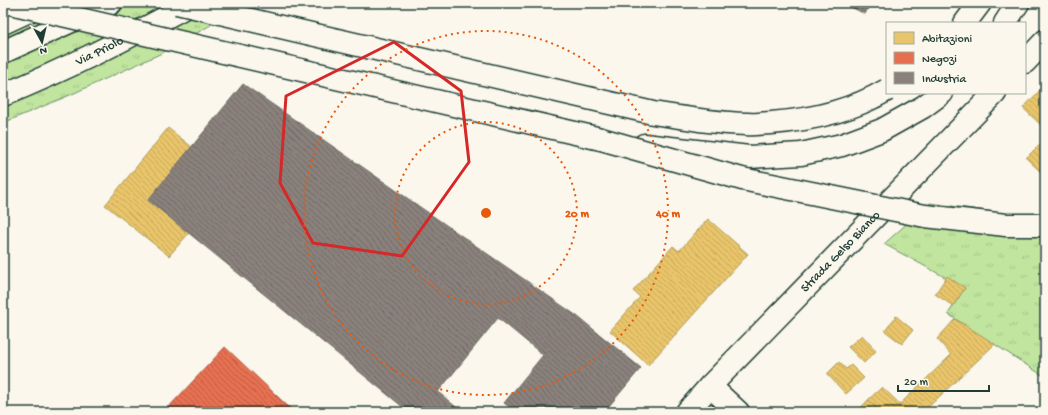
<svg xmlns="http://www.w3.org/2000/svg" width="1048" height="415" font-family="'Gochi Hand',sans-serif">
<defs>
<pattern id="grass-tufts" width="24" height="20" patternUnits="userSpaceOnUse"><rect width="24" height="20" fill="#c1e59f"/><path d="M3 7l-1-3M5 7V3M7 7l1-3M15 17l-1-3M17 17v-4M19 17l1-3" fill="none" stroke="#a5c58a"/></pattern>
<pattern id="homes-back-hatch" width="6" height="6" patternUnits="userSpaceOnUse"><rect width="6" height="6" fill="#e9c46a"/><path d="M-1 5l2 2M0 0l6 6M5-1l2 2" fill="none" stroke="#c7a95c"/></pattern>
<pattern id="shops-back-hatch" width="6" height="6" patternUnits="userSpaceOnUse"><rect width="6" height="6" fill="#e76f51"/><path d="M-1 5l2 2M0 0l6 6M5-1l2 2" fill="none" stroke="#bb5c44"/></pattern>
<pattern id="industry-back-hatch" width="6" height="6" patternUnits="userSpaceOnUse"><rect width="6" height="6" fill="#8a817c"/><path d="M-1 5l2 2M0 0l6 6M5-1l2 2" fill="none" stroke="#706b66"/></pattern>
</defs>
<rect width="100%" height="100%" fill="#fbf7ec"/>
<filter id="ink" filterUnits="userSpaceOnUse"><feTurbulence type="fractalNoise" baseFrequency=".025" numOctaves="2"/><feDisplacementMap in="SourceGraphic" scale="8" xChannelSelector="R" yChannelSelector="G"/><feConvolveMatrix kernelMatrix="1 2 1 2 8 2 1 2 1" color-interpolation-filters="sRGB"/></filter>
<g filter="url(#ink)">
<!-- grass -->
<path fill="url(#grass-tufts)" stroke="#70916a" d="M 3,3 L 249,3 L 162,53 L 70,95 L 3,123 Z
M 930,203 L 1045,219 L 1045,377 L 948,314 L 965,288 L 884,244 Z"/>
<!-- homes -->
<path fill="url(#homes-back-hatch)" stroke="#ac9c5a" d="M 1045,85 L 1045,129 L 1023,108 Z
M 168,128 L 192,147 L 148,200 L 189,233 L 169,256 L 105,205 Z
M 1045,139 L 1045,176 L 1026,158 Z
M 708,219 L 748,254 L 648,365 L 610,331 L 640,297 L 633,291 L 673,246 L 679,251 Z
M 947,276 L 965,288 L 953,306 L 935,294 Z
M 896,316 L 913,330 L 902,344 L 885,331 Z
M 955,319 L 995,344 L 923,412 L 881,412 L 868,400 L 882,387 L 900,404 L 951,355 L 937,339 Z
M 862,335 L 876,351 L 864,363 L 848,347 Z
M 839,362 L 846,369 L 851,365 L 864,378 L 846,394 L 827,374 Z
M 868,400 L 881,412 L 857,412 Z"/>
<!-- shops -->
<path fill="url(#shops-back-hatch)" stroke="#ab6048" d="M 225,347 L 294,412 L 164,412 Z"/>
<!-- industry -->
<path fill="url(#industry-back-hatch)" stroke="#6a6d66" d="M 843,3 L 871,3 L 865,14 Z
M 243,84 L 577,316 L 641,368 L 604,412 L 516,412 L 504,403 L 543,355 L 498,318 L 438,392 L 462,412 L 409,412 L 148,200 Z"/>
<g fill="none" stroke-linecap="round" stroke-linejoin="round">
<defs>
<path id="minor" d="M 710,386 L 738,412"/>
<path id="secondary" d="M 3,23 L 44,4"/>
<g id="primary">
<path d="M 965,23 L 980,3"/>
<path d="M 1005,23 L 1018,3"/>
<path d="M 3,52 L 111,3"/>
<path d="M 1025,62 L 1045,41"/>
<path id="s1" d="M 3,95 C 68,69 131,36 193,3"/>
<path d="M 644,145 L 749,157 L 801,154 L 842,145 L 882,130 L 923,107 L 942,93"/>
<path id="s2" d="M 687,412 L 710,386 L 995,93"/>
</g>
</defs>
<!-- minor casing -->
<use href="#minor" stroke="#1f3d34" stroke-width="25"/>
<!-- secondary casing -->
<use href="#secondary" stroke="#1f3d34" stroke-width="25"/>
<!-- primary casing -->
<use href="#primary" stroke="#1f3d34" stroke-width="25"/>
<!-- minor -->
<use href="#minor" stroke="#fbf7ec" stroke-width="22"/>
<!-- secondary -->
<use href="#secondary" stroke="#fbf7ec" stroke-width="22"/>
<!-- primary -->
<use href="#primary" stroke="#fbf7ec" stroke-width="22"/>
<defs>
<path id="secondary-bridge" d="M 601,139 L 742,179 L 925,216 L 1006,225 L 1045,225"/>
<path id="primary-bridge" d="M 10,3 L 601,139
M 177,3 L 653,113 C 684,118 715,123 747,124 C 755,125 763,123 771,123 C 812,120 851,111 887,90"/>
</defs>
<!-- secondary-bridge casing -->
<use href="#secondary-bridge" stroke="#1f3d34" stroke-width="25" stroke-linecap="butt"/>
<!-- primary-bridge casing -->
<use href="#primary-bridge" stroke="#1f3d34" stroke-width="25" stroke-linecap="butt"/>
<!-- secondary-bridge -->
<use href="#secondary-bridge" stroke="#fbf7ec" stroke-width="22"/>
<!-- primary-bridge -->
<use href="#primary-bridge" stroke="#fbf7ec" stroke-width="22"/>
</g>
</g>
<!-- marked area -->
<path fill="none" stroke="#d62828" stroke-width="3" stroke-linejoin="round" d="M 394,42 L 461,91 L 469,162 L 402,256 L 313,243 L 280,183 L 286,96 Z"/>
<!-- distance rings -->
<g fill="none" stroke="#e8590c" stroke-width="2" stroke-dasharray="2 4">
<circle cx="486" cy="213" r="91"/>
<circle cx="486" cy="213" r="182"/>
</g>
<g text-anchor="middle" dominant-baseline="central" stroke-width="4" stroke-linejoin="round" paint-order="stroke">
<!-- street labels -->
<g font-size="13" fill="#1f3d34" stroke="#fbf7ec">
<text stroke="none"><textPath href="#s1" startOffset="106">Via Priolo</textPath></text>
<text stroke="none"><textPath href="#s2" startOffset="222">Strada Gelso Bianco</textPath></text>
</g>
</g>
<circle cx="486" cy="213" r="6" fill="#e8590c" stroke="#fbf7ec" stroke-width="2"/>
<g font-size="12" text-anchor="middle" font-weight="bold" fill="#e8590c" stroke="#fbf7ec" stroke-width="4" stroke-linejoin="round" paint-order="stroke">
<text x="577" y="217">20 m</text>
<text x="668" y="217">40 m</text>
</g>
<!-- margin -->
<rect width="1048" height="415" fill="none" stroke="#fbf7ec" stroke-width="16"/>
<rect x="8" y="8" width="1032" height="399" fill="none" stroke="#1f3d34" stroke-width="1.5" filter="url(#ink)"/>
<!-- legend -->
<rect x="886" y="22" width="140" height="72" fill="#fbf7ec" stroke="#a3ada2"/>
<rect x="894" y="32" width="20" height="12" fill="#e9c46a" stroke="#a3ada2"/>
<text x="922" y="42" font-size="12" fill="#1f3d34">Abitazioni</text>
<rect x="894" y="52" width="20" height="12" fill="#e76f51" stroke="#a3ada2"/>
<text x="922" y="62" font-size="12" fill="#1f3d34">Negozi</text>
<rect x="894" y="72" width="20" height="12" fill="#8a817c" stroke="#a3ada2"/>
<text x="922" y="82" font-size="12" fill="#1f3d34">Industria</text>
<!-- north arrow -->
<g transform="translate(42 42) rotate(172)" stroke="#fbf7ec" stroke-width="3" paint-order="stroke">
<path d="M0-3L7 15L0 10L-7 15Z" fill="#1f3d34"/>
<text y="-6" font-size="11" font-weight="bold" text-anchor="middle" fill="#1f3d34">N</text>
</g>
<!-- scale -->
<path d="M898 385v6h91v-6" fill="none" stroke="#1f3d34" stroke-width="2"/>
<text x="904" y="385" font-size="12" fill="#1f3d34" stroke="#fbf7ec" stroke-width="3" paint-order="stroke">20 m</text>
</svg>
